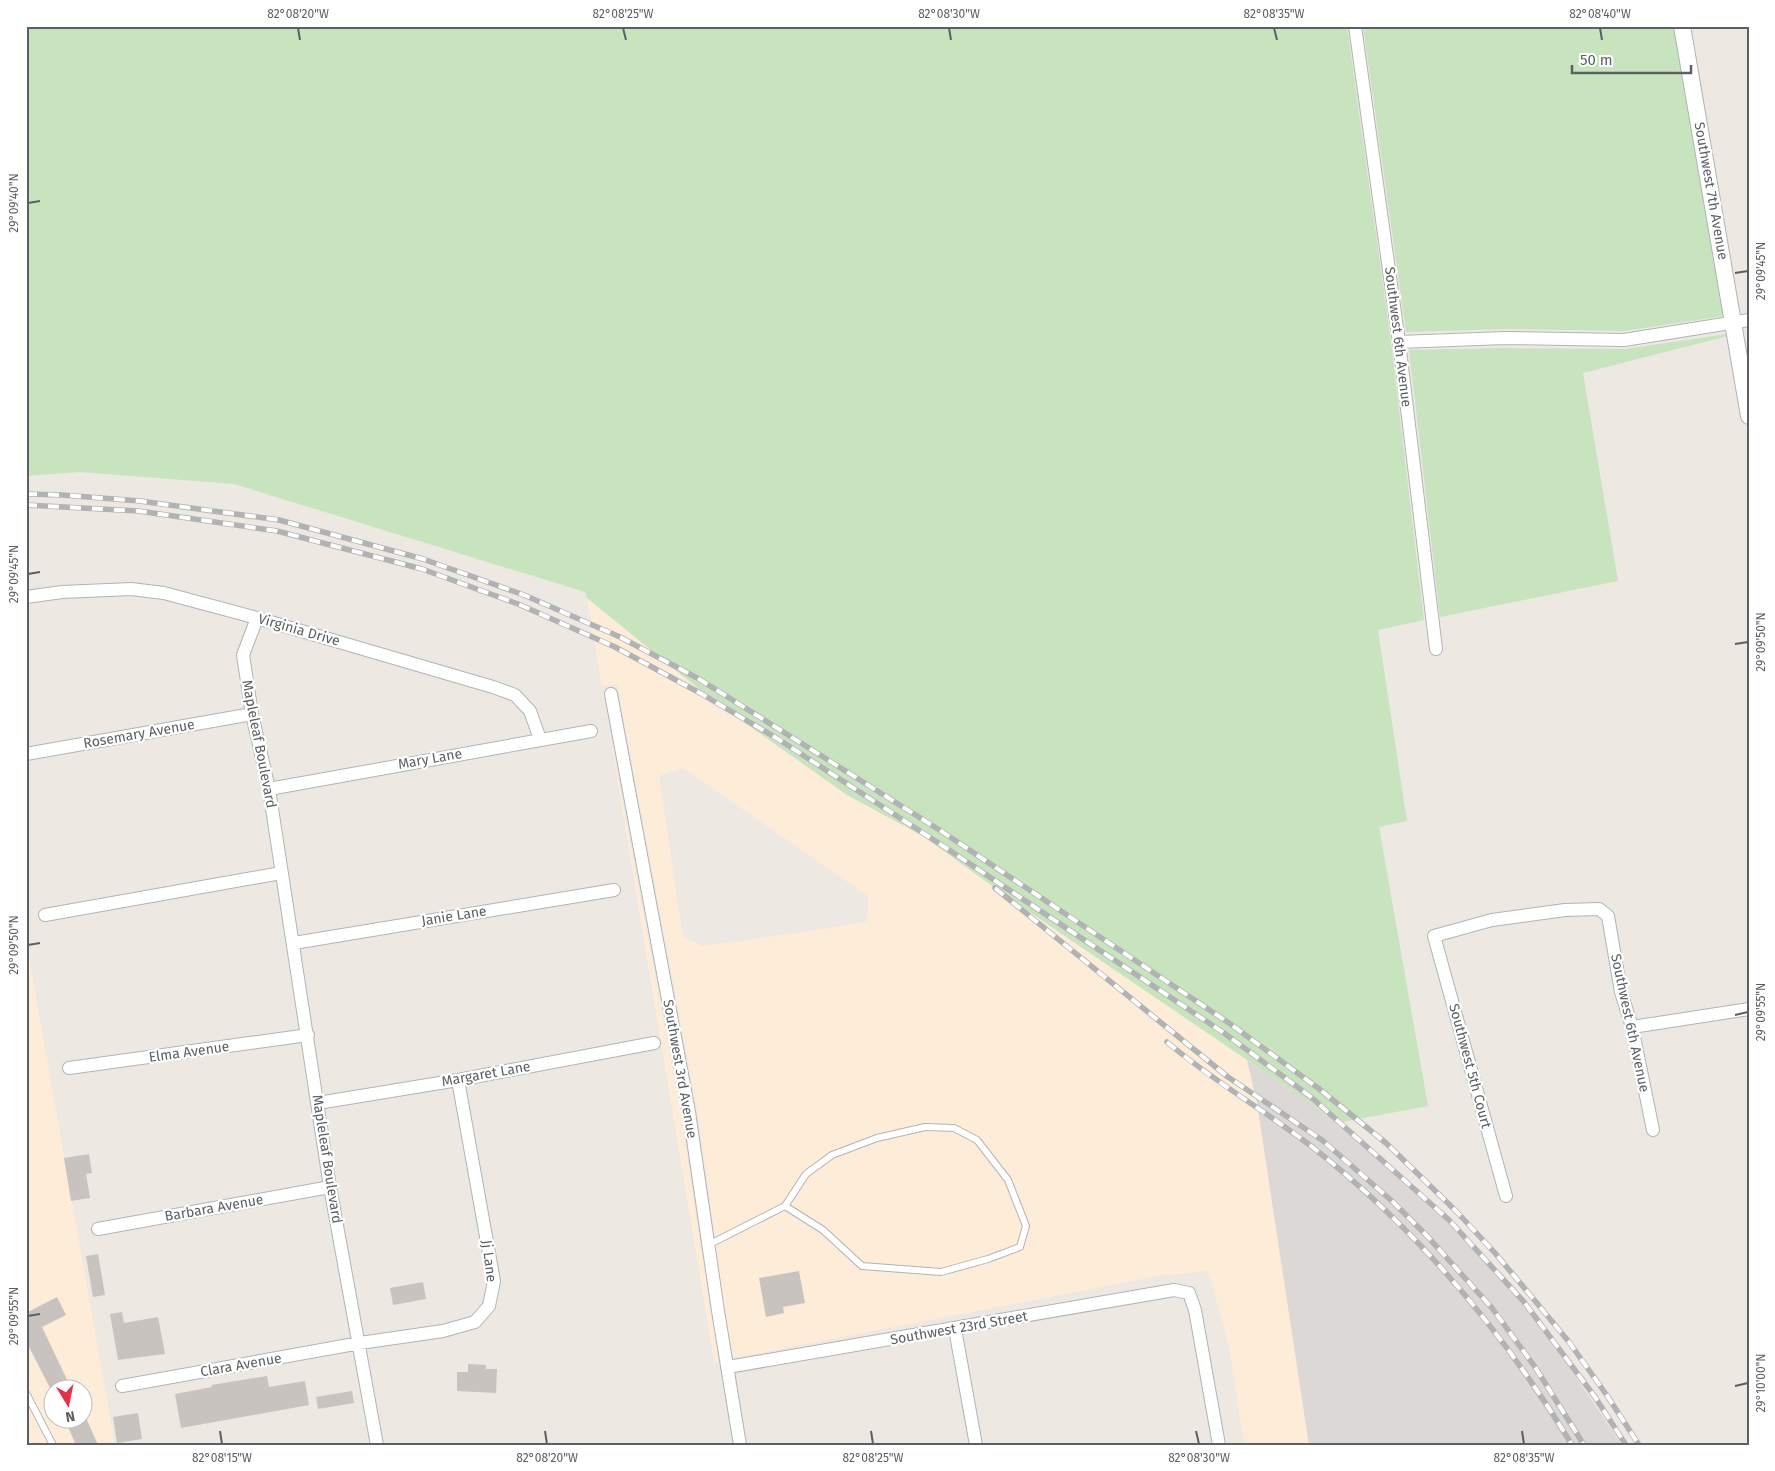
<svg xmlns="http://www.w3.org/2000/svg" width="1775" height="1471" font-family="'Fira Sans',sans-serif">
<rect width="100%" height="100%" fill="#ede8e2"/>
<!-- commercial -->
<path fill="#fdecd8" fill-rule="evenodd" d="M 587,598 L 710,698 L 847,795 L 923,836 L 1009,898 L 1247,1060 L 1257,1103 L 1309,1445 L 1244,1445 L 1229,1346 L 1208,1271 L 1158,1276 L 714,1362 ZM 617,684 L 697,1111 L 717,1253 L 702,1255 L 681,1114 L 601,687 ZM 683,768 L 868,896 L 867,921 L 830,928 L 703,946 L 683,937 L 659,776 Z
M 26,940 L 115,1445 L 26,1445 ZM 52,1388 L 82,1388 L 82,1418 L 52,1418 Z"/>
<!-- industrial -->
<path fill="#dcd8d5" d="M 1247,1060 L 1325,1113 L 1446,1217 L 1538,1321 L 1622,1445 L 1309,1445 L 1257,1103 Z"/>
<!-- green -->
<path fill="#c7e4bf" d="M 26,26 L 1347,26 L 1391,342 L 1424,620 L 1378,630 L 1407,821 L 1379,827 L 1428,1106 L 1337,1123 L 1325,1113 L 1009,898 L 923,836 L 847,795 L 710,698 L 587,598 L 585,592 L 234,484 L 79,472 L 26,476 Z
M 1363,26 L 1674,26 L 1724,316 L 1624,331 L 1505,329 L 1406,332 Z
M 1727,334 L 1728,336 L 1583,373 L 1618,581 L 1440,617 L 1409,350 L 1505,348 L 1625,349 Z"/>
<!-- building -->
<path fill="#c8c3bf" d="M 89,1154 L 92,1173 L 86,1174 L 90,1198 L 71,1201 L 64,1158 Z
M 98,1254 L 105,1295 L 93,1297 L 86,1256 Z
M 799,1271 L 805,1303 L 783,1307 L 784,1313 L 766,1317 L 759,1278 Z
M 423,1282 L 426,1299 L 393,1305 L 390,1288 Z
M 57,1297 L 66,1315 L 42,1327 L 71,1388 L 50,1388 L 26,1341 L 26,1313 Z
M 122,1312 L 124,1323 L 158,1317 L 165,1354 L 118,1360 L 110,1314 Z
M 468,1364 L 486,1365 L 486,1369 L 497,1369 L 496,1393 L 457,1391 L 457,1372 L 468,1372 Z
M 267,1376 L 269,1387 L 305,1381 L 309,1405 L 181,1428 L 175,1394 L 212,1387 L 211,1385 Z
M 352,1391 L 354,1403 L 318,1409 L 316,1397 Z
M 138,1413 L 142,1439 L 117,1443 L 113,1417 Z
M 64,1418 L 86,1418 L 98,1445 L 76,1445 Z"/>
<g fill="none" stroke-linecap="round" stroke-linejoin="round">
<defs>
<path id="service" d="M 708,1245 L 785,1206 L 823,1230 L 862,1266 L 941,1272 L 988,1259 L 1020,1247 L 1026,1226 L 1008,1180 L 977,1140 L 954,1128 L 925,1127 L 877,1138 L 832,1155 L 806,1174 L 785,1206
M 26,1393 L 53,1445"/>
<path id="minor" d="M 1355,26 L 1399,342 L 1436,649
M 1399,342 L 1505,338 L 1624,340 L 1749,320
M 26,597 L 62,592 L 131,589 L 164,593 L 257,618 L 493,687 L 515,695 L 530,711 L 540,739
M 257,618 L 243,655 L 252,714 L 269,789 L 330,1187 L 377,1445
M 611,694 L 689,1112 L 718,1311 L 740,1445
M 26,754 L 252,714
M 269,789 L 591,731
M 45,915 L 281,873
M 294,943 L 614,890
M 1632,1027 L 1749,1009
M 69,1068 L 308,1035
M 318,1103 L 458,1080 L 654,1043
M 1506,1196 L 1434,936 L 1492,920 L 1565,910 L 1599,909 L 1608,916 L 1621,992 L 1632,1027 L 1653,1130
M 98,1229 L 330,1187
M 955,1329 L 976,1445
M 728,1367 L 1174,1290 L 1189,1293 L 1195,1310 L 1219,1445
M 122,1386 L 360,1343 L 443,1331 L 475,1322 L 489,1306 L 494,1281 L 458,1080"/>
<path id="tertiary" d="M 1682,26 L 1749,416"/>
</defs>
<!-- service casing -->
<use href="#service" stroke="#b0b4b7" stroke-width="8"/>
<!-- minor casing -->
<use href="#minor" stroke="#b0b4b7" stroke-width="14"/>
<!-- tertiary casing -->
<use href="#tertiary" stroke="#b0b4b7" stroke-width="18"/>
<!-- service -->
<use href="#service" stroke="#fff" stroke-width="6"/>
<!-- minor -->
<use href="#minor" stroke="#fff" stroke-width="12"/>
<!-- tertiary -->
<use href="#tertiary" stroke="#fff" stroke-width="16"/>
<defs>
<path id="rail" d="M 26,494 L 62,495 L 140,501 L 279,520 L 423,559 L 524,595 L 620,637 L 699,679 L 938,829 L 1229,1023 L 1318,1088 L 1386,1143 L 1456,1211 L 1495,1253 L 1531,1296 L 1569,1342 L 1608,1397 L 1639,1445
M 26,505 L 139,511 L 277,531 L 422,569 L 518,604 L 615,647 L 700,693 L 778,739 L 940,844 L 1224,1033 L 1311,1097 L 1449,1220 L 1524,1302 L 1595,1397 L 1626,1445
M 995,888 L 1228,1077 L 1322,1140 L 1393,1202 L 1428,1237 L 1492,1308 L 1535,1367 L 1584,1445
M 1167,1042 C 1213,1081 1264,1110 1311,1146 C 1417,1229 1503,1331 1572,1445"/>
</defs>
<!-- rail casing -->
<use href="#rail" stroke="#b1b2b3" stroke-width="5.5"/>
<!-- rail -->
<use href="#rail" stroke="#fff" stroke-width="4" stroke-dasharray="11" stroke-linecap="butt"/>
</g>
<!-- ticks -->
<path fill="none" stroke="#5b6063" stroke-width="2" d="M 298,28 L 300,40M 623,28 L 626,40M 949,28 L 951,40M 1274,28 L 1277,40M 1600,28 L 1602,40M 28,203 L 40,201M 1735,273 L 1748,271M 28,574 L 40,572M 1735,644 L 1748,642M 28,945 L 40,943M 1735,1015 L 1748,1012M 28,1316 L 40,1314M 1735,1386 L 1748,1383M 220,1431 L 222,1444M 545,1431 L 547,1444M 871,1431 L 873,1444M 1196,1431 L 1199,1444M 1522,1431 L 1524,1444"/>
<g text-anchor="middle" dominant-baseline="central" stroke-width="4.5" stroke-linejoin="round" paint-order="stroke">
<!-- street labels -->
<g font-size="14" fill="#5b6063" stroke="#fff">
<text transform="translate(1711 191) rotate(80)">Southwest 7th Avenue</text>
<text transform="translate(1398 337) rotate(83)">Southwest 6th Avenue</text>
<text transform="translate(299 630) rotate(16)">Virginia Drive</text>
<text transform="translate(139 734) rotate(-10)">Rosemary Avenue</text>
<text transform="translate(259 744) rotate(79)">Mapleleaf Boulevard</text>
<text transform="translate(430 759) rotate(-10)">Mary Lane</text>
<text transform="translate(454 916) rotate(-9)">Janie Lane</text>
<text transform="translate(1630 1023) rotate(78)">Southwest 6th Avenue</text>
<text transform="translate(189 1052) rotate(-8)">Elma Avenue</text>
<text transform="translate(1470 1066) rotate(75)">Southwest 5th Court</text>
<text transform="translate(680 1069) rotate(80)">Southwest 3rd Avenue</text>
<text transform="translate(486 1074) rotate(-10)">Margaret Lane</text>
<text transform="translate(327 1159) rotate(81)">Mapleleaf Boulevard</text>
<text transform="translate(214 1208) rotate(-10)">Barbara Avenue</text>
<text transform="translate(489 1261) rotate(83)">Jj Lane</text>
<text transform="translate(959 1328) rotate(-10)">Southwest 23rd Street</text>
<text transform="translate(241 1365) rotate(-10)">Clara Avenue</text>
</g>
</g>
<!-- border -->
<rect width="1775" height="1471" fill="none" stroke="#ffffff" stroke-width="55"/>
<!-- north arrow -->
<g transform="translate(68 1404) rotate(170)"><circle r="24" fill="#ffffff" stroke="#bdbfc1"/>
<path d="M0-4L9 19L0 12L-9 19Z" fill="#e43148"/>
<text y="-8" font-size="14" font-weight="bold" text-anchor="middle" fill="#5b6063">N</text>
</g>
<!-- scale -->
<path d="M1572 65v8h119v-8" fill="none" stroke="#5b6063" stroke-width="2.5"/>
<text x="1580" y="65" font-size="15" fill="#5b6063" stroke="#ffffff" stroke-width="4" paint-order="stroke">50 m</text>
<rect x="28" y="28" width="1720" height="1416" fill="none" stroke="#5b6063" stroke-width="2"/>
<g font-size="12" text-anchor="middle" fill="#5b6063">
<text x="298" y="18">82°08'20"W</text>
<text x="623" y="18">82°08'25"W</text>
<text x="949" y="18">82°08'30"W</text>
<text x="1274" y="18">82°08'35"W</text>
<text x="1600" y="18">82°08'40"W</text>
<text transform="translate(14 203) rotate(-90)" y="4">29°09'40"N</text>
<text transform="translate(1761 271) rotate(-90)" y="4">29°09'45"N</text>
<text transform="translate(14 574) rotate(-90)" y="4">29°09'45"N</text>
<text transform="translate(1761 642) rotate(-90)" y="4">29°09'50"N</text>
<text transform="translate(14 945) rotate(-90)" y="4">29°09'50"N</text>
<text transform="translate(1761 1012) rotate(-90)" y="4">29°09'55"N</text>
<text transform="translate(14 1316) rotate(-90)" y="4">29°09'55"N</text>
<text transform="translate(1761 1383) rotate(-90)" y="4">29°10'00"N</text>
<text x="222" y="1462">82°08'15"W</text>
<text x="547" y="1462">82°08'20"W</text>
<text x="873" y="1462">82°08'25"W</text>
<text x="1199" y="1462">82°08'30"W</text>
<text x="1524" y="1462">82°08'35"W</text>
</g>
</svg>
